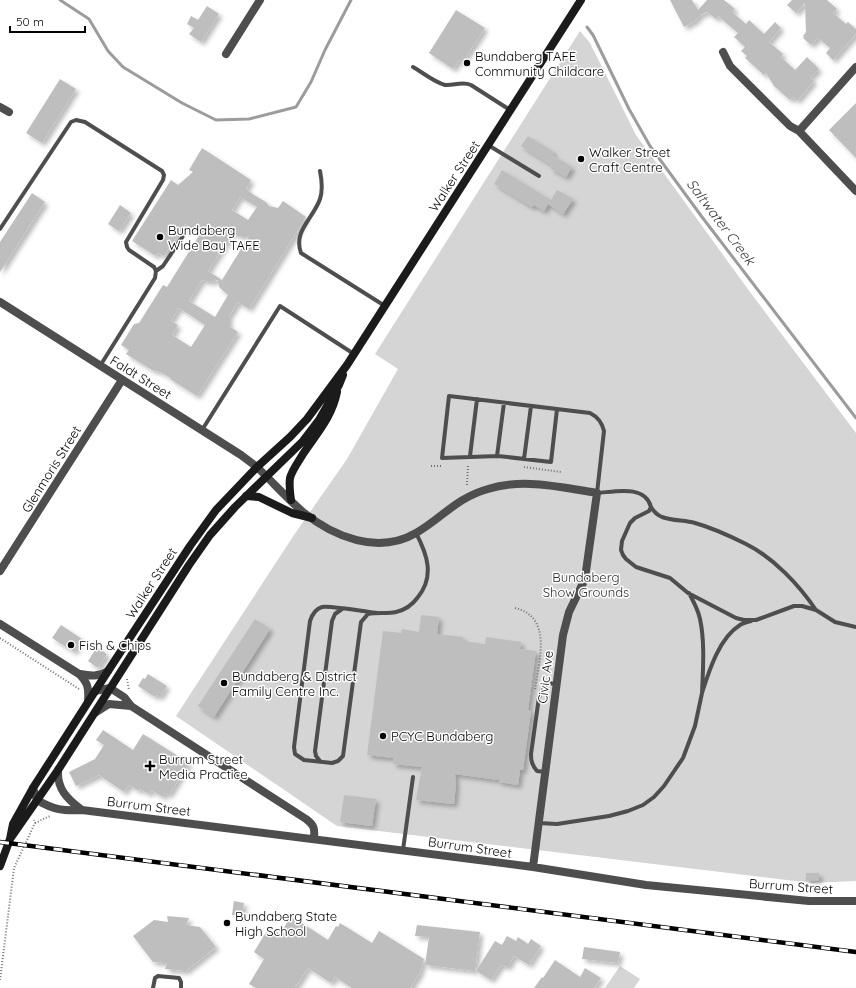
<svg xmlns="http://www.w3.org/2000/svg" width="856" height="988" font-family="Quicksand,sans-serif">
<defs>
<filter id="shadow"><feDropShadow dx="3.5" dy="3.5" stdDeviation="2" flood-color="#0004"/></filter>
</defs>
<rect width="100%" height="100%" fill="#fff"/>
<!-- green -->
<path fill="#d5d5d5" d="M 580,31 L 590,43 L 636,135 L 750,292 L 856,433 L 856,881 L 811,883 L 337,826 L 176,716 L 294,535 L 347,459 L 398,369 L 375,354 Z
M 620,966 L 640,979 L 634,988 L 605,988 Z"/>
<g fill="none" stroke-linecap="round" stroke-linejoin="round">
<!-- stream -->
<path stroke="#9c9c9c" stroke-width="3" d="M 60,0 L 89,19 L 108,51 L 123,67 L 182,103 L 216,120 L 249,119 L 296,107 L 311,82 L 325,50 L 351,0
M 587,27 L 593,35 L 629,109 L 650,146 L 702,217 L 856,418"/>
</g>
<!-- building -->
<path fill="#bebebe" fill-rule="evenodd" filter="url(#shadow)" d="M 670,0 L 692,0 L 698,10 L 707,0 L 724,0 L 735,9 L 732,12 L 746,24 L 749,20 L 764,34 L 775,22 L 781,28 L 769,42 L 783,54 L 781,57 L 795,70 L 807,57 L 819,69 L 810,78 L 814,81 L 797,101 L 793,97 L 790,100 L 774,86 L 766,73 L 764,75 L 745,58 L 747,56 L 741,51 L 745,47 L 734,37 L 738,33 L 718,16 L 716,19 L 707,12 L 700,15 L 695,21 L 684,27 Z
M 792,0 L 827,0 L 837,9 L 833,13 L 846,24 L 848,22 L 856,29 L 856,34 L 833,60 L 826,53 L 830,48 L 818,38 L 811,45 L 803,38 L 804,37 L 803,36 L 806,32 L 805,3 L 796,13 L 787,5 Z
M 207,6 L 219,14 L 201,42 L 189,34 L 194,28 L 187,24 L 191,16 L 198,20 Z
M 456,10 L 485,28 L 462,63 L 459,60 L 453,69 L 429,53 Z
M 60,79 L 76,89 L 42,143 L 26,133 Z
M 856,103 L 856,158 L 829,130 Z
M 528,136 L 554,152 L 552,155 L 572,167 L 566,177 L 550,168 L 552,165 L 521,146 Z
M 202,148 L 251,180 L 246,189 L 254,195 L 266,202 L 269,206 L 278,208 L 283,201 L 306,217 L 249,309 L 238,302 L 229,316 L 229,326 L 238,332 L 197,396 L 170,379 L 171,378 L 160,372 L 152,370 L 126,354 L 129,350 L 121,345 L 134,324 L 139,323 L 163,285 L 167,287 L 200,234 L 185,224 L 164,256 L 158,253 L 156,256 L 132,241 L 171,180 L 178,185 L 193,172 L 189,170 ZM 240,197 L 257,207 L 248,220 L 232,210 ZM 233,232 L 238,236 L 249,236 L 222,280 L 208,271 ZM 202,280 L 210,282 L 218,280 L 219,287 L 228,295 L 215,317 L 189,301 ZM 179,308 L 205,325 L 191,347 L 172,335 L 178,325 L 171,321 Z
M 502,170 L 551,200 L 557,190 L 573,199 L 563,214 L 548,204 L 544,211 L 534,205 L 532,207 L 494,184 Z
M 32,193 L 45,202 L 0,272 L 0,242 Z
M 120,205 L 131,213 L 119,231 L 108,224 Z
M 421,615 L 439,617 L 437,634 L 463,637 L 463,641 L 485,644 L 486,637 L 521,642 L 520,649 L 536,651 L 528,710 L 531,711 L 523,770 L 520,770 L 518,785 L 499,782 L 499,780 L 455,774 L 456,784 L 454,804 L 416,800 L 422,767 L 393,764 L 394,758 L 367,755 L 383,631 L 401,633 L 402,629 L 419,632 Z
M 255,619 L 270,629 L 214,717 L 198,706 Z
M 61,625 L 82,639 L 74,652 L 52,638 Z
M 97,647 L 107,654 L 98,668 L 88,661 Z
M 148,674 L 167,686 L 160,697 L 156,695 L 155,697 L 138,686 L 143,678 L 145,679 Z
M 103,730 L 133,750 L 143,734 L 189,763 L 169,795 L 165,793 L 163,797 L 151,790 L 149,794 L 140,789 L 139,791 L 129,785 L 124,792 L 99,775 L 76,786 L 69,772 L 95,759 L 104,745 L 96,740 Z
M 344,795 L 376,799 L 372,826 L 340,822 Z
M 806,873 L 819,873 L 819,880 L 806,881 Z
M 234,901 L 244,903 L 242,916 L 232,915 Z
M 167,916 L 189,918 L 186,925 L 200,927 L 216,947 L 186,971 L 165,969 L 167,963 L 153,962 L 133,936 L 154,920 L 168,922 Z
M 291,916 L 328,940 L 336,926 L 338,927 L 340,923 L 372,943 L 379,931 L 424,959 L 420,973 L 410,988 L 352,988 L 335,977 L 331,983 L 308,968 L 295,988 L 256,988 L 249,984 L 264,959 L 254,952 L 269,927 L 280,934 Z
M 417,925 L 480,932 L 475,971 L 425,965 L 429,937 L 415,936 Z
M 507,936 L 516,941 L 518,937 L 528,944 L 531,939 L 541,946 L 529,965 L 514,956 L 508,967 L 501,965 L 491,980 L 476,971 L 495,941 L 502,945 Z
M 584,947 L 620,952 L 618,963 L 582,959 Z
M 555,960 L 580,977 L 585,968 L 601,978 L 594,988 L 534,988 L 542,977 L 543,978 Z"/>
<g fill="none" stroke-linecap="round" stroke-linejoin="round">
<!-- path -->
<path stroke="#707070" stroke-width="2" stroke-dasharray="1 2" stroke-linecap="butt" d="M 431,466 L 442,466
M 524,467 L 561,472
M 467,485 L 468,465
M 515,608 C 553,617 539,661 535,689
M 0,638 L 79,689
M 127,679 L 129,690
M 35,823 L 50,816
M 0,980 L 14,868 L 35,823 L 34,820"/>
<!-- service -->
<path stroke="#4e4e4e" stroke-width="4" d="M 413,67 C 422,72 434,82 445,85 C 453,86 462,81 471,85 L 510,110
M 488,145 L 539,176
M 320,171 C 322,181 323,190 320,199 C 313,219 293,231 301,253 L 385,306
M 0,229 L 71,122 L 76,120 L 85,122 L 162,171 L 164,175 L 163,180 L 126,242 L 127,247 L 129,250 L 154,267 L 156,271 L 155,278 L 100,366
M 156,271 L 163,266 L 185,233
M 557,409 L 551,462 L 498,456 L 442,458 L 449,396 L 590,413 C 598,417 602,422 604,431 L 597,493 C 614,492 645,484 651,507
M 202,430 L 280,306 L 354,354
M 470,456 L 477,399
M 497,456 L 504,403
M 524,459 L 531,406
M 689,593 C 693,601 698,609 700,619 C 705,642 703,669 702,693 C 709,671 719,638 740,625 C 743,623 748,622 751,621
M 816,610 C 799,585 774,558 746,544 C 730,536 713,528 695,523 C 685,520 673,521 662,517 C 657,515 654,512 651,507 L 649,511 L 635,518 L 630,523 L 622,541 L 621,550 L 623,555 L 626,559 L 636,567 L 670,578 L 688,593 L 736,618 L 744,620 L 756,620 L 794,606 L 802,606 L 816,610 L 835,622 L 856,627
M 377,613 C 368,612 328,605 322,607 C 315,609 312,615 310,621 L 294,747 L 295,754 L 304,760 L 332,763 L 338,761 L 343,756 L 361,622 L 368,614 C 377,612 387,614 396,612 C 405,610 413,604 418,597 C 435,576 427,554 416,533
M 320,761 L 316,756 L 315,751 L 332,621 L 335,614 L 342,609
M 545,772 L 537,771 C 532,765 531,761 531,754 L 539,697 L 547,683 L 556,684
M 539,823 L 557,824 L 609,816 L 628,811 L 643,805 L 654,797 L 664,786 L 683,758 L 695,726 L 702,693
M 403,850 L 413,777
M 153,988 L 155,978 L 158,976 L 179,978 L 181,982 L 181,988"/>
<!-- minor -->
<path stroke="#4e4e4e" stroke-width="8" d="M 723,52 L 730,66 L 790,126 L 799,131 L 856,191
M 226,54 L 260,0
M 0,107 L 9,112
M 799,131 L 856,67
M 0,302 L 241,455 L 257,467
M 266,476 C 278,488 290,501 303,512 C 334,537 378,555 416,533 C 442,518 456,498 488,489 C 523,478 561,487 597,493 L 586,571 L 584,581 L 569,612 L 563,635 L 533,867
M 0,571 L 122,380
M 0,624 L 79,674 C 88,683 89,688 88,701
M 80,674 C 90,676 99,677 108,671
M 95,691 L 110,688 L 124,697 L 131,706 L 306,819 C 314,825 315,828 314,839
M 95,713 L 109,704 L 131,706
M 58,770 C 57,789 67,799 82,810
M 33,788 L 37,800 C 54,810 63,811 82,810 L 533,867 L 646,885 L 809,901 L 856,901"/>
<!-- tertiary -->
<path stroke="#4e4e4e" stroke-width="8" d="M 257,467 L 266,476"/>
<!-- secondary -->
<path stroke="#1b1b1b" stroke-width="8" d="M 246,496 L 259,497 L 292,513 L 312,518
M 291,500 C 290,493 289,485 290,478 C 292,470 299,461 303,454 C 317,433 332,417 337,392
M 10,839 L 13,824 L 33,788 L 108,671 L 190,546 L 216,510 L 257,467 L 290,437 L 307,419 L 347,365 L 581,0
M 0,866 L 10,839 L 58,770 L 189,565 L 210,535 L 235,507 L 303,441 L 319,420 L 339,385 L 343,375"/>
<defs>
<path id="rail" d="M 0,842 L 856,952"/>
</defs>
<!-- rail casing -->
<use href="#rail" stroke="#000" stroke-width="4.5"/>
<!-- rail -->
<use href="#rail" stroke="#fff" stroke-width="3" stroke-dasharray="9" stroke-linecap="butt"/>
</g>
<!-- markers -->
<g fill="#000" stroke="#fff" stroke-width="1.5">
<circle cx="467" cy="63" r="4"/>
<circle cx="581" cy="159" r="4"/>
<circle cx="160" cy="237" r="4"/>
<circle cx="71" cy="645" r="4"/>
<circle cx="224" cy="683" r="4"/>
<circle cx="383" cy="736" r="4"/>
<path d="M148 760h4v4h4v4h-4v4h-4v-4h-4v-4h4z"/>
<circle cx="227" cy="923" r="4"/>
</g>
<g text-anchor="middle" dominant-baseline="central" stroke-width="3" stroke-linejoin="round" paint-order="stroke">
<!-- poi labels -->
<g font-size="13" fill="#000" stroke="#fff" text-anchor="start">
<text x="475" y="56">Bundaberg TAFE<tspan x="475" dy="15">Community Childcare</tspan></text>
<text x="589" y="152">Walker Street<tspan x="589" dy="15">Craft Centre</tspan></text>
<text x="168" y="230">Bundaberg<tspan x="168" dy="15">Wide Bay TAFE</tspan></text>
<text x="79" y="645">Fish &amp; Chips</text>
<text x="232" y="676">Bundaberg &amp; District<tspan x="232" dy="15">Family Centre Inc.</tspan></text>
<text x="391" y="736">PCYC Bundaberg</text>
<text x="159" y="759">Burrum Street<tspan x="159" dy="15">Media Practice</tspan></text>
<text x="235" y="916">Bundaberg State<tspan x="235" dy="15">High School</tspan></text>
</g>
<!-- street labels -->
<g font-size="13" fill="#000" stroke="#fff">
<text transform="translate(454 176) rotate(-57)">Walker Street</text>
<text transform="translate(141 377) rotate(32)">Faldt Street</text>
<text transform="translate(51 469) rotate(-58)">Glenmoris Street</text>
<text transform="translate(151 583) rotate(-57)">Walker Street</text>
<text transform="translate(545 677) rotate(-83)">Civic Ave</text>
<text transform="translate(149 806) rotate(7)">Burrum Street</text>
<text transform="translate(470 847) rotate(8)">Burrum Street</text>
<text transform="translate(791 886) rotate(4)">Burrum Street</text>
</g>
<!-- park labels -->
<g font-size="13" fill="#2c2c2c" stroke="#fff">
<text x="586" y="577">Bundaberg<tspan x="586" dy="15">Show Grounds</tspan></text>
</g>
<!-- water labels -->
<g font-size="14" font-style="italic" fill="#3d3d3d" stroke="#fff">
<text transform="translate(721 222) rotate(53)">Saltwater Creek</text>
</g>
</g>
<!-- scale -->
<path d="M10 26v6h75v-6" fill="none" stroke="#000000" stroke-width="2"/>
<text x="16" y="26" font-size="12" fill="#000000" stroke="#ffffff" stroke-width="3" paint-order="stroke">50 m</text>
</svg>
